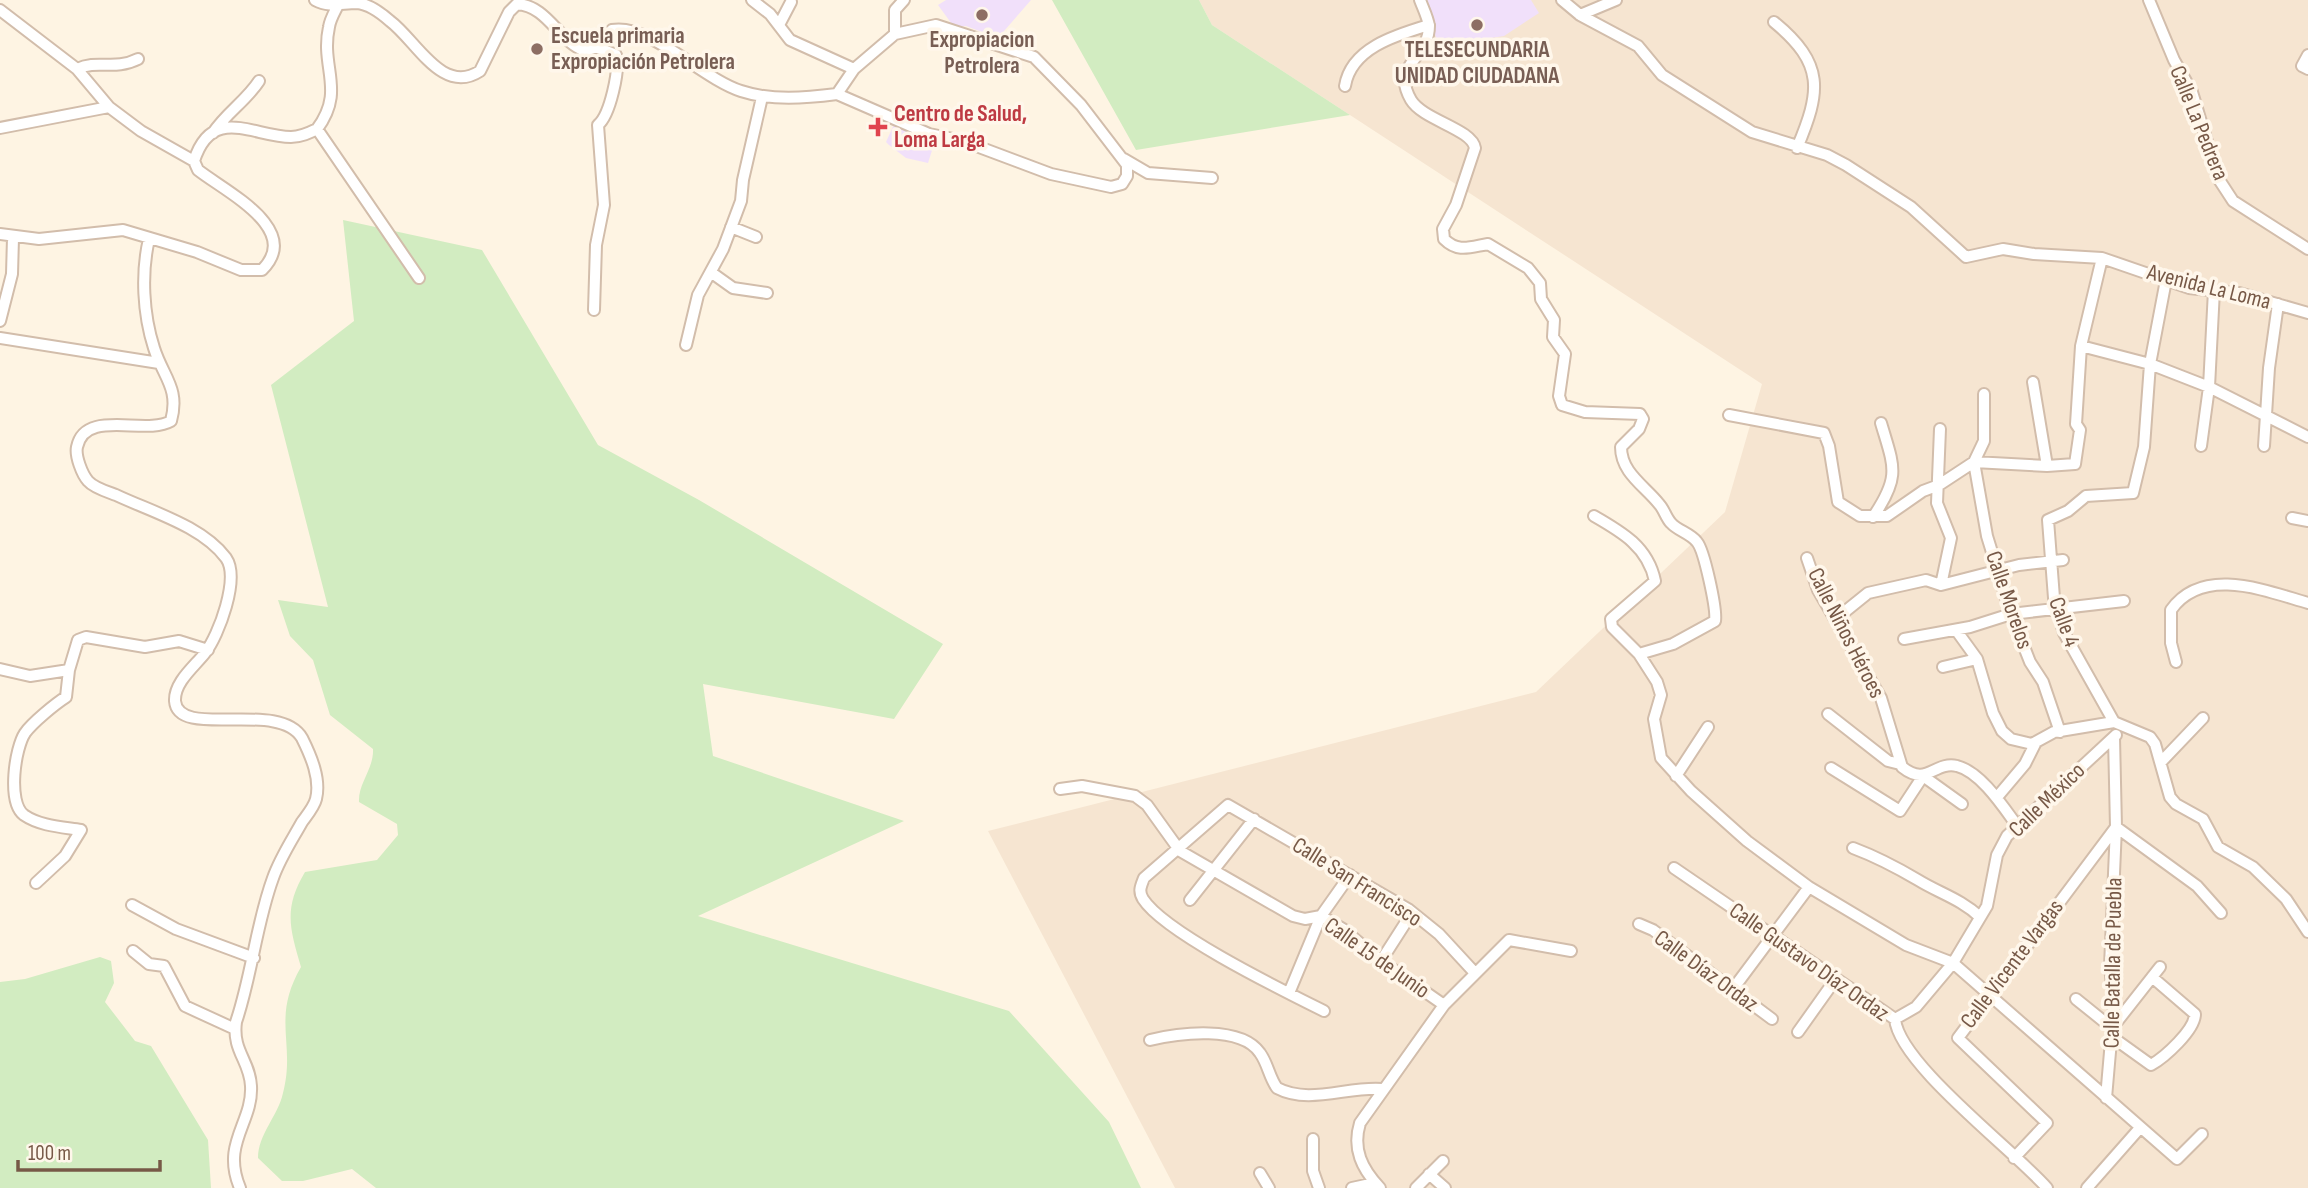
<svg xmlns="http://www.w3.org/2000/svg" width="2308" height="1188" font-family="'Sofia Sans Condensed',sans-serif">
<rect width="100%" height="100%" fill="#fef4e3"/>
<!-- residential -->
<path fill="#f6e5d1" d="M 1199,0 L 2308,0 L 2308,1188 L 1175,1188 L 988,831 L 1536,692 L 1725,512 L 1762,384 L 1212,25 Z"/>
<!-- education -->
<path fill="#f1e0fa" d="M 946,0 L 1031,0 L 998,38 L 966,26 L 954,27 L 938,5 Z
M 1425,0 L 1531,0 L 1539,13 L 1504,36 L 1442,46 L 1437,41 Z
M 895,122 L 935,141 L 928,163 L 906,158 L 889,145 L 886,142 Z"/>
<!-- green -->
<path fill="#d2ecc1" d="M 1052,0 L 1199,0 L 1212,25 L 1350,115 L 1136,150 Z
M 343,220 L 482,250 L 598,445 L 699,500 L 943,644 L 894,719 L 703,684 L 713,756 L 904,821 L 698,916 L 1009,1011 L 1109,1122 L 1141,1188 L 376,1188 L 352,1169 L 303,1181 L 282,1181 L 258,1158 C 258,1134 278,1116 283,1093 C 296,1043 271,1019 301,967 C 290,929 283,909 305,872 L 377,860 L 398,835 L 397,824 L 359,802 C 358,783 374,769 373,749 L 330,715 L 313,660 L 290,636 L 278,600 L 328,607 L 271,385 L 354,321 Z
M 100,957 L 111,961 L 114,983 L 105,1002 L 135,1041 L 151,1046 L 208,1140 L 211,1188 L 0,1188 L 0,982 L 25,979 Z"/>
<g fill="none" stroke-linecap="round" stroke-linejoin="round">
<defs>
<path id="street" d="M 315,0 C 330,8 341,3 357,3 C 369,4 381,13 390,21 C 416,40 442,96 480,71 L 509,12 L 517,4 C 548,6 558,41 585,51 L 596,47 L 612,30 C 650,23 701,78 741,91 C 771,101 806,98 837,94
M 752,0 L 770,14 L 790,40 L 854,69
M 1420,0 C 1423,8 1428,18 1429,26 C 1429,59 1390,64 1411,100 C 1423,120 1472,129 1475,148 L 1456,205 L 1443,229 L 1444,239 C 1458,253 1470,247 1488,244 L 1528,268 L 1540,283 L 1541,299 L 1554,320 L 1553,337 L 1565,354 L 1559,396 L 1562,405 L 1585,412 L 1640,414 L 1643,419 L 1639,429 L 1621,447 C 1621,473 1645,486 1659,504 C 1664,509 1666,518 1671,523 C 1678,531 1690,533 1697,542 C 1704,550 1717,609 1715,621 L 1673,644 L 1639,654
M 1562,0 L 1580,15 L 1638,46 L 1662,75 L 1752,132 L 1827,155 L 1846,165 L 1911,207 L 1966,257 L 2003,249 L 2034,254 L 2102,258 L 2189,288 L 2239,293 L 2308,313
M 2149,0 L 2174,60 L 2192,92 L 2218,178 L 2233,201 L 2308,249
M 0,10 L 77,69 L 109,107 L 141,131 L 194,161
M 1580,15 L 1616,0
M 1774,22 C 1825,64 1821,91 1797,148
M 779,25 L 791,2
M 2308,55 L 2302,66 L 2308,69
M 77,69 C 98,59 114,71 138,59
M 1345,86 C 1351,48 1396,35 1429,25
M 837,94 L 929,134 L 963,141 L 1051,174 L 1111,187 L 1122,184 L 1127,176 L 1127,165 L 1081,105 L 1034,57 L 936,25 L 895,34
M 837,94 L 854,69 L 895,34 L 895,10 L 904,0
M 0,128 L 109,107
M 317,129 L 419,278
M 213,133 C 226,113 246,101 259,81
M 1124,159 L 1148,173 L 1212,178
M 731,227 L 756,237
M 0,234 L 39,239 L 123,230 L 197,252 L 241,270 L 262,270 C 303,229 226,192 198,170 L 194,161 C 212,104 254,137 291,137 C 301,137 309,133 317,129 C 346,90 320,68 329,27 C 330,20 334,13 337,7
M 149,239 C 141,273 143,314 154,348 C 163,377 180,388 171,421 C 145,436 85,408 77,447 C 75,456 82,474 88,481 C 94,488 108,492 116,495 C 152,512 202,526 226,558 C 240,578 219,635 205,653 C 195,666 174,682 175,701 C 178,740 279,699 302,738 C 311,756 321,779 316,799 C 314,807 307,815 302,822 C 292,840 280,858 273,878 C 256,924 252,975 236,1022 C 232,1051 250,1061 251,1086 C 253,1123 221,1143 240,1188
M 712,273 L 733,288 L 767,293
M 2166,280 L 2150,364 L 2144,447 L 2133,493 L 2086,496 L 2068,511 L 2048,520 L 2054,598 L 2064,633 L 2114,722 L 2150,737 L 2155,744 L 2170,797 L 2176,804 L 2203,819 L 2218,847 L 2253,867 L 2286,899 L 2308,932
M 594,310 L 596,245 L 604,205 L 598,125 C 610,115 620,70 616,55 L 596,47
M 0,321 L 12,274 L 13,238
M 0,338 L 159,363
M 686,345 L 698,295 L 723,249 L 741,201 L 743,180 L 762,97
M 2081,346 L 2150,364 L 2209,387 L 2308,437
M 2033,382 L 2047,466
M 1984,394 L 1984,441 L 1974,462 L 1987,536 L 2011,614 L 2030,662 L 2043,682 L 2060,732
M 1729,415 L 1824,433 L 1829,446 L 1838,502 L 1860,516 L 1887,516 L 1923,491 L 1939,485 L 1974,462 L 2047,466 L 2075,464 L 2080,430 L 2076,424 L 2081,346 L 2102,258
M 1940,429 L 1937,503 L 1951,538 L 1941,585
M 2201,446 L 2209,387 L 2214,290
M 2264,446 L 2269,368 L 2278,304
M 1594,516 C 1622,532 1648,547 1655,581 L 1611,619 L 1612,627 L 1639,654 L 1657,682 L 1661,695 L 1654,719 L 1661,758 L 1691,791 L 1747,841 L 1809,887 L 1906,945 L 1953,963 L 2177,1159 L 2202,1134
M 1873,517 C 1901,476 1894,467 1881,423
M 2292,518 L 2308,521
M 1807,558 L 1818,590 L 1881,698 L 1902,767 C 1927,787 1934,761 1957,766 C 1981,772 2004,808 2018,827
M 1837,618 L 1868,593 L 1926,580 L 1941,585 L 2019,565 L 2063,560
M 1956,630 L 1977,659 L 1993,713 L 2002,731 L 2011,739 L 2032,744 L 2054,732 L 2114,722
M 1904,639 L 1970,627 L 2011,614 L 2124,601
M 2176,662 L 2171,643 L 2171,610 C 2203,565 2266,591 2308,603
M 1943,667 L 1977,659
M 0,669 L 30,676 L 69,670
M 1828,714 L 1888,761 L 1900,764
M 2161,762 L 2203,718
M 1831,768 L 1900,811 L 1923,776 L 1962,804
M 1676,776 L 1708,727
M 1060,789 L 1082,786 L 1135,796 L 1147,805 L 1180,851 L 1293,916 L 1305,919 L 1321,916 L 1343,929 L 1381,961 L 1444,1005
M 1998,796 L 2025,764 L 2036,742
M 2116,827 L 2197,886 L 2221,913
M 1853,848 C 1877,857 1896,867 1918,880 C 1939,893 1961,899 1980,917
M 1674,868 L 1895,1019 C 1899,1064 2015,1151 2047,1188
M 36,883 L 65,856 L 81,830 C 62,827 40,826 24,815 C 7,802 15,748 25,733 C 32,723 55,704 66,697 L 69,670 L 78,640 L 86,637 L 145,647 L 179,641 L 208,650
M 1190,900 L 1254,819
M 132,905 L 176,929 L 254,958
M 1639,924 L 1653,930 L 1772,1019
M 133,951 L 149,964 L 164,966 L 185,1006 L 235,1029
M 1381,961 L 1406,922 L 1408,909
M 1733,989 L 1809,887
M 1289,993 L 1321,916 L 1350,875
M 2076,999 L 2112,1028 L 2160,967
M 1324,1011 C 1284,991 1165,933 1143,899 C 1138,891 1141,886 1144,878 L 1228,805 L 1408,909 L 1439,934 L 1475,973
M 1895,1019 L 1916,1007 L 1953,963 L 1987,906 L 1997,855 L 2007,836 L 2116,735
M 1798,1032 L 1835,980
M 2112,1037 L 2151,1065 C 2165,1057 2195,1030 2195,1014 L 2152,977
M 1150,1040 C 1179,1033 1241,1025 1260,1053 C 1268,1064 1269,1077 1277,1088 C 1309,1105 1348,1086 1382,1089
M 2106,1098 L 2114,1006 L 2110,966 L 2116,827
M 1313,1139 L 1313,1171 L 1319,1188
M 2014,1158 L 2047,1123 L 1958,1038 L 2116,827 L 2114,737
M 1260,1173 L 1269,1188
M 1429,1174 L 1445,1188
M 1352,1188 L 1375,1183
M 1380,1188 C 1362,1169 1352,1149 1360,1123 L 1444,1005 L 1509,940 L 1571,951
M 1416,1188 L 1443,1161
M 2087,1188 L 2139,1129"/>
</defs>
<!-- street casing -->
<use href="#street" stroke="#d2bdab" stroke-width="14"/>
<!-- street -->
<use href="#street" stroke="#fff" stroke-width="10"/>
</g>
<!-- markers -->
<g fill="#8d6e63" stroke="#fff7eb" stroke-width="2.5">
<circle cx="982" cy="15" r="7"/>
<circle cx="1477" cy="25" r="7"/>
<circle cx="537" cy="49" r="7"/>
</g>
<path fill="#e0444e" stroke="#fff7eb" stroke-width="2.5" d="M874.5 116.5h7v7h7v7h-7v7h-7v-7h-7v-7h7z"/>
<g text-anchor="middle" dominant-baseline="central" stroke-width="7" stroke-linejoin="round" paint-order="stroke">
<!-- education labels -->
<g font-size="23" font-weight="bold" fill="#785e54" stroke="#fff7eb">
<text x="551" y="36" text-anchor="start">Escuela primaria<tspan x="551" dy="26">Expropiación Petrolera</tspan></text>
<text x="982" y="40">Expropiacion<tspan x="982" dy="26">Petrolera</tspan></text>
<text x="1477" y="50">TELESECUNDARIA<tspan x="1477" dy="26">UNIDAD CIUDADANA</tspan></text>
</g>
<!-- health labels -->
<g font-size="23" font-weight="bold" fill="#be3a42" stroke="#fff7eb" text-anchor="start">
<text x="894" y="114">Centro de Salud,<tspan x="894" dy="26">Loma Larga</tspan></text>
</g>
<!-- street labels -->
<g font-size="23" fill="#775947" stroke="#fff7eb">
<text transform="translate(2199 123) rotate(68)">Calle La Pedrera</text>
<text transform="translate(2209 287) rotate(14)">Avenida La Loma</text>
<text transform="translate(2009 600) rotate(71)">Calle Morelos</text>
<text transform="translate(2064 622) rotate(70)">Calle 4</text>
<text transform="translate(1846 633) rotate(63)">Calle Niños Héroes</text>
<text transform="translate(2047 800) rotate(-44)">Calle México</text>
<text transform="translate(1357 882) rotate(32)">Calle San Francisco</text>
<text transform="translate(1377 958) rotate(35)">Calle 15 de Junio</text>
<text transform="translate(1809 962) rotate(35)">Calle Gustavo Díaz Ordaz</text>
<text transform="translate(2113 963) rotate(-89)">Calle Batalla de Puebla</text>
<text transform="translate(2012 964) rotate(-53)">Calle Vicente Vargas</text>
<text transform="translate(1706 971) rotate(36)">Calle Díaz Ordaz</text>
</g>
</g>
<!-- scale -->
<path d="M18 1160v10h142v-10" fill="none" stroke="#775947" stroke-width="3.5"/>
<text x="28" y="1160" font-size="21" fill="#775947" stroke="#fff7eb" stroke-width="5" paint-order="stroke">100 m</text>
</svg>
